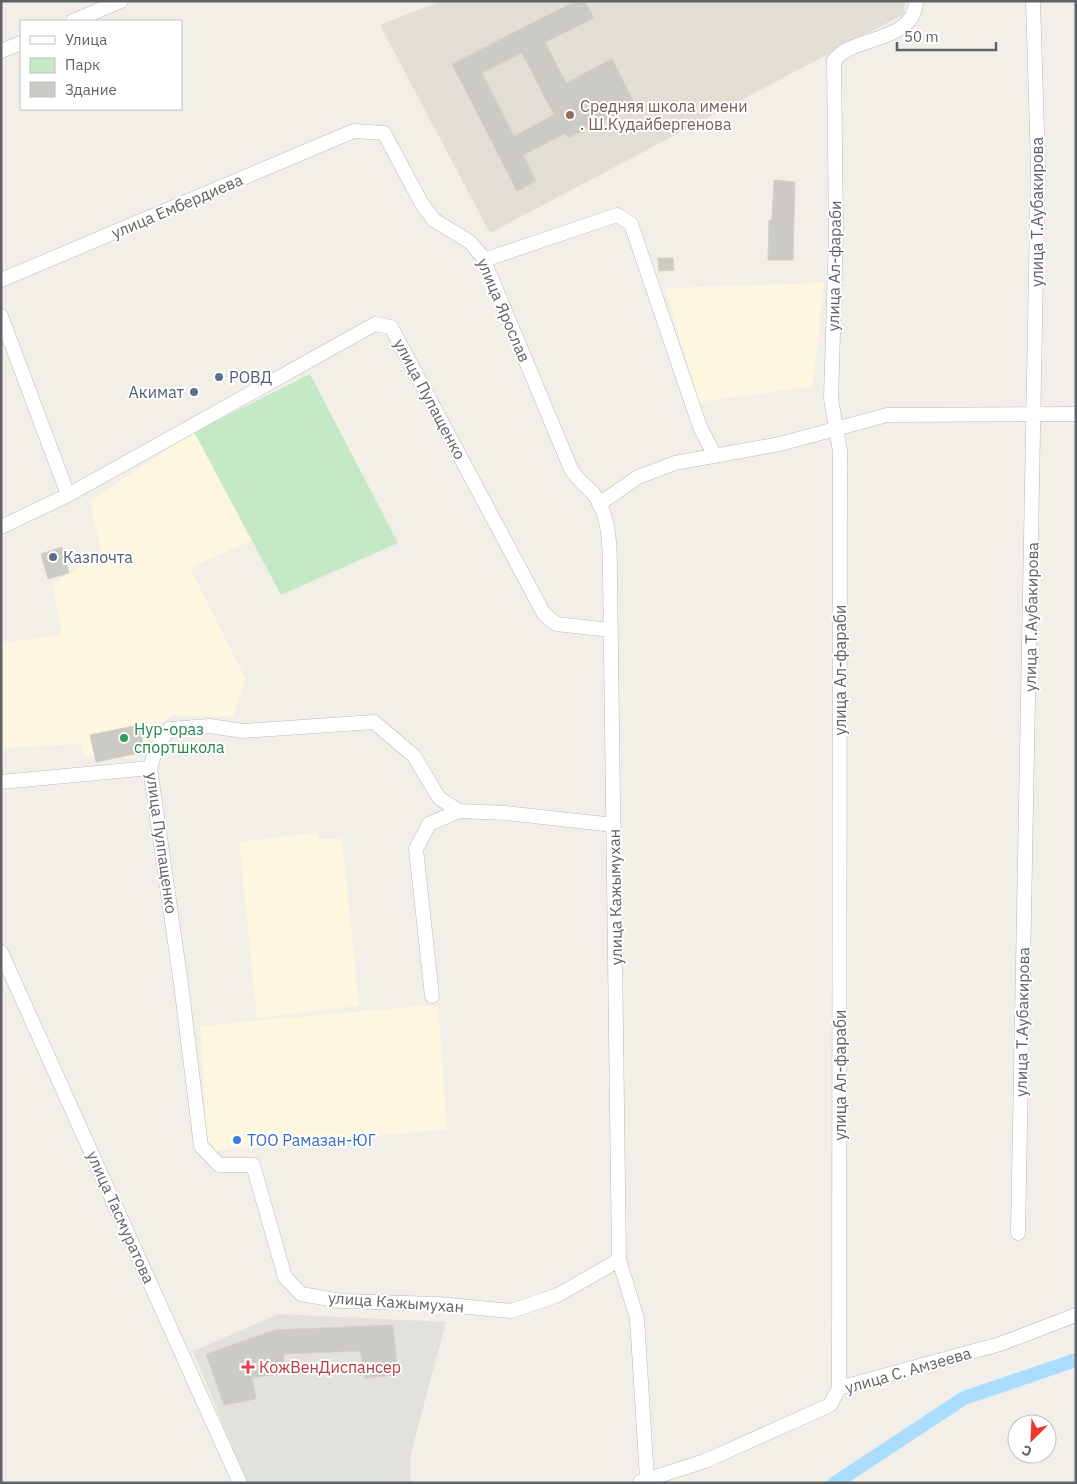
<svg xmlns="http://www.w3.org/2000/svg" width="1077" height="1484" font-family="'IBM Plex Sans',sans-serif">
<rect width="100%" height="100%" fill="#f1efe7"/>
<!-- commercial -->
<path fill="#fff6df" d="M 824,283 L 813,386 L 699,402 L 665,288 Z
M 194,432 L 252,540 L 190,568 L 246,679 L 233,717 L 174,715 L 158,724 L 135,758 L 84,757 L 80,744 L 1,748 L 1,643 L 62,635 L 53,584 L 101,552 L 90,501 Z
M 317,833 L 318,839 L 342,839 L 359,1006 L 257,1018 L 239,842 Z
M 420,1006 L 438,1006 L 447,1129 L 208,1151 L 200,1026 Z"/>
<!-- industrial -->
<path fill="#e3e1dc" d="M 279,1314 L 446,1322 L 411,1453 L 410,1483 L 247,1483 L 193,1351 Z"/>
<!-- education -->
<path fill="#e1ded5" d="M 441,1 L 905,1 L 904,14 L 490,233 L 380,25 Z"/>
<!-- green -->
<path fill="#c5e9c4" d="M 310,374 L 398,543 L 281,595 L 194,432 Z"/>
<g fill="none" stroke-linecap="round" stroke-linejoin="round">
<!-- canal -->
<path stroke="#adf" stroke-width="14" d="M 835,1483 L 964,1398 L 1076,1360"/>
</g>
<!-- building -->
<path fill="#cccac4" stroke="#d6d0c5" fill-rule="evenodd" d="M 576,1 L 585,1 L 594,18 L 545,42 L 566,83 L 612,59 L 635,105 L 568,138 L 566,133 L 523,155 L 536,181 L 517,191 L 452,64 ZM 522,53 L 554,115 L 514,136 L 482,73 Z
M 774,180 L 795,182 L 793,260 L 768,260 L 769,220 L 772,220 Z
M 658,258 L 673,258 L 674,270 L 659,271 Z
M 62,547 L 69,573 L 48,579 L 41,554 Z
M 139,725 L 145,752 L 96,762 L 90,735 Z
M 393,1325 L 398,1375 L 365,1378 L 360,1351 L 283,1354 L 286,1373 L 252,1378 L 256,1399 L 224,1405 L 206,1354 L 275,1330 Z"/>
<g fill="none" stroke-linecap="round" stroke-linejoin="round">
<defs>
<path id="minor" d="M 73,21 L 121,1
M 1,51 L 21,43
M 484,260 L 617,215 L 631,224 L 700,427 L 715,456
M 1,280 L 354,131 L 384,133 L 422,204 L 434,220 L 470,242 L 482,256 L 571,469 C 577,479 584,484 592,492 C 610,513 610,548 610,574 L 619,1260 L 637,1318 L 647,1479
M 1,316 L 68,495
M 599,504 L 638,477 L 675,463 L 780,444 L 887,415 L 1076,414
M 1,527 L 68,495 L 375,324 L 391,327 L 544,614 L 556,624 L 611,630
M 1,782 L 150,768
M 614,825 L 506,813 L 459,811 L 439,798 L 414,756 L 374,722 L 243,731 L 210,726 L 169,729 L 156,749 L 150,768 L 181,984 L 201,1146 L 219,1165 L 253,1165 L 285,1277 L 301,1294 L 341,1301 L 437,1304 L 511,1311 L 558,1295 L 619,1260
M 1,952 L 240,1483
M 432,996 L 416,849 L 429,824 L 459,811
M 1018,1233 L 1038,165 L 1033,1
M 839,1388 L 840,451 L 831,399 L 836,234 L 834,60 C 838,57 842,52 847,50 C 871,37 915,36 916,1
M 640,1482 L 705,1461 L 830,1405 L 839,1388 L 1000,1344 L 1076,1315"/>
</defs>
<!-- minor casing -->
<use href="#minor" stroke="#b8babe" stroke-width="15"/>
<!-- minor -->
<use href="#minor" stroke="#fff" stroke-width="14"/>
</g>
<!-- markers -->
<circle fill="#8d6e63" stroke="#fff" stroke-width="2" cx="570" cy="115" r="5"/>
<g fill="#5c6f8a" stroke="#fff" stroke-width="2">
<circle cx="219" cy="377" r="5"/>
<circle cx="194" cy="392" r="5"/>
<circle cx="53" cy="557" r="5"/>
</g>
<circle fill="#2e9e5b" stroke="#fff" stroke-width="2" cx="124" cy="738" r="5"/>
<circle fill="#3f7fe0" stroke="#fff" stroke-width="2" cx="237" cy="1140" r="5"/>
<path fill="#e0444e" stroke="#fff" stroke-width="2" d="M245.5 1359.5h5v5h5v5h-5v5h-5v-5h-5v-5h5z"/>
<g text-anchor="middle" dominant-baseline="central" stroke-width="4" stroke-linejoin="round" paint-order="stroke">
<!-- education labels -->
<g font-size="16" fill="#785e54" stroke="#fff" text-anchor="start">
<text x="580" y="106">Средняя школа имени<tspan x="580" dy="18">. Ш.Кудайбергенова</tspan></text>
</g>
<!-- street labels -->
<g font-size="16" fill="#5f6368" stroke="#fff">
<text transform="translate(177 206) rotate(-23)">улица Ембердиева</text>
<text transform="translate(1037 212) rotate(-90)">улица Т.Аубакирова</text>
<text transform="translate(834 266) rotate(-89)">улица Ал-фараби</text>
<text transform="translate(504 310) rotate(67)">улица Ярослав</text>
<text transform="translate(430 399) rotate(62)">улица Пупащенко</text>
<text transform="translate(1031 617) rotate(-89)">улица Т.Аубакирова</text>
<text transform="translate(840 670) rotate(-90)">улица Ал-фараби</text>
<text transform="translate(162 843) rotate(82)">улица Пулпащенко</text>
<text transform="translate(615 897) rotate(-91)">улица Кажымухан</text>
<text transform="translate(1022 1022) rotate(-89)">улица Т.Аубакирова</text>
<text transform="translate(840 1075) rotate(-90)">улица Ал-фараби</text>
<text transform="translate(121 1217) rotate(66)">улица Тасмуратова</text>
<text transform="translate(396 1302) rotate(4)">улица Кажымухан</text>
<text transform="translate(908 1370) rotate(-16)">улица С. Амзеева</text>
</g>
<!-- service labels -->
<g font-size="16" fill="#4e5e75" stroke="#fff" text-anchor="start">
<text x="229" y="377">РОВД</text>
<text x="184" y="392" text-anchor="end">Акимат</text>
<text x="63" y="557">Казпочта</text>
</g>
<!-- leisure labels -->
<g font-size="16" fill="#27864d" stroke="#fff" text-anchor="start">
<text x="134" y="729">Нур-ораз<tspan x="134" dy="18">спортшкола</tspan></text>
</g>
<!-- shop labels -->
<g font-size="16" fill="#366cbe" stroke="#fff" text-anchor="start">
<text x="247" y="1140">ТОО Рамазан-ЮГ</text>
</g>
<!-- health labels -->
<g font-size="16" fill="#be3a42" stroke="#fff" text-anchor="start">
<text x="259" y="1367">КожВенДиспансер</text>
</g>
</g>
<!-- border -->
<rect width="1077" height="1484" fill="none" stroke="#5f6368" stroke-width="5"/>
<!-- legend -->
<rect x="20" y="20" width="162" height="90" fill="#ffffff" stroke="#bfc1c3"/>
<rect x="30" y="36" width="25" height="8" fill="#ffffff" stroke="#bfc1c3"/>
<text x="65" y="45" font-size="15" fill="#5f6368">Улица</text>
<rect x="30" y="58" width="25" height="15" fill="#c5e9c4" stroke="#bfc1c3"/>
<text x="65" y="70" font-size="15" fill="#5f6368">Парк</text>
<rect x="30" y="82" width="25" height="15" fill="#cccac4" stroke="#bfc1c3"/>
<text x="65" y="95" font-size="15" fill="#5f6368">Здание</text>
<!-- north arrow -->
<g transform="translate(1032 1439) rotate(204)"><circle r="24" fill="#ffffff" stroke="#bfc1c3"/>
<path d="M0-4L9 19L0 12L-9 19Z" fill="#f0372e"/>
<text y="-8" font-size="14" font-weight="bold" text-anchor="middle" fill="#5f6368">С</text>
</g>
<!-- scale -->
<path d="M897 42v8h99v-8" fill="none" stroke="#5f6368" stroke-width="2.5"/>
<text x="904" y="42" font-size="15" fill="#5f6368" stroke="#ffffff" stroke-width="4" paint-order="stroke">50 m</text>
</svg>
